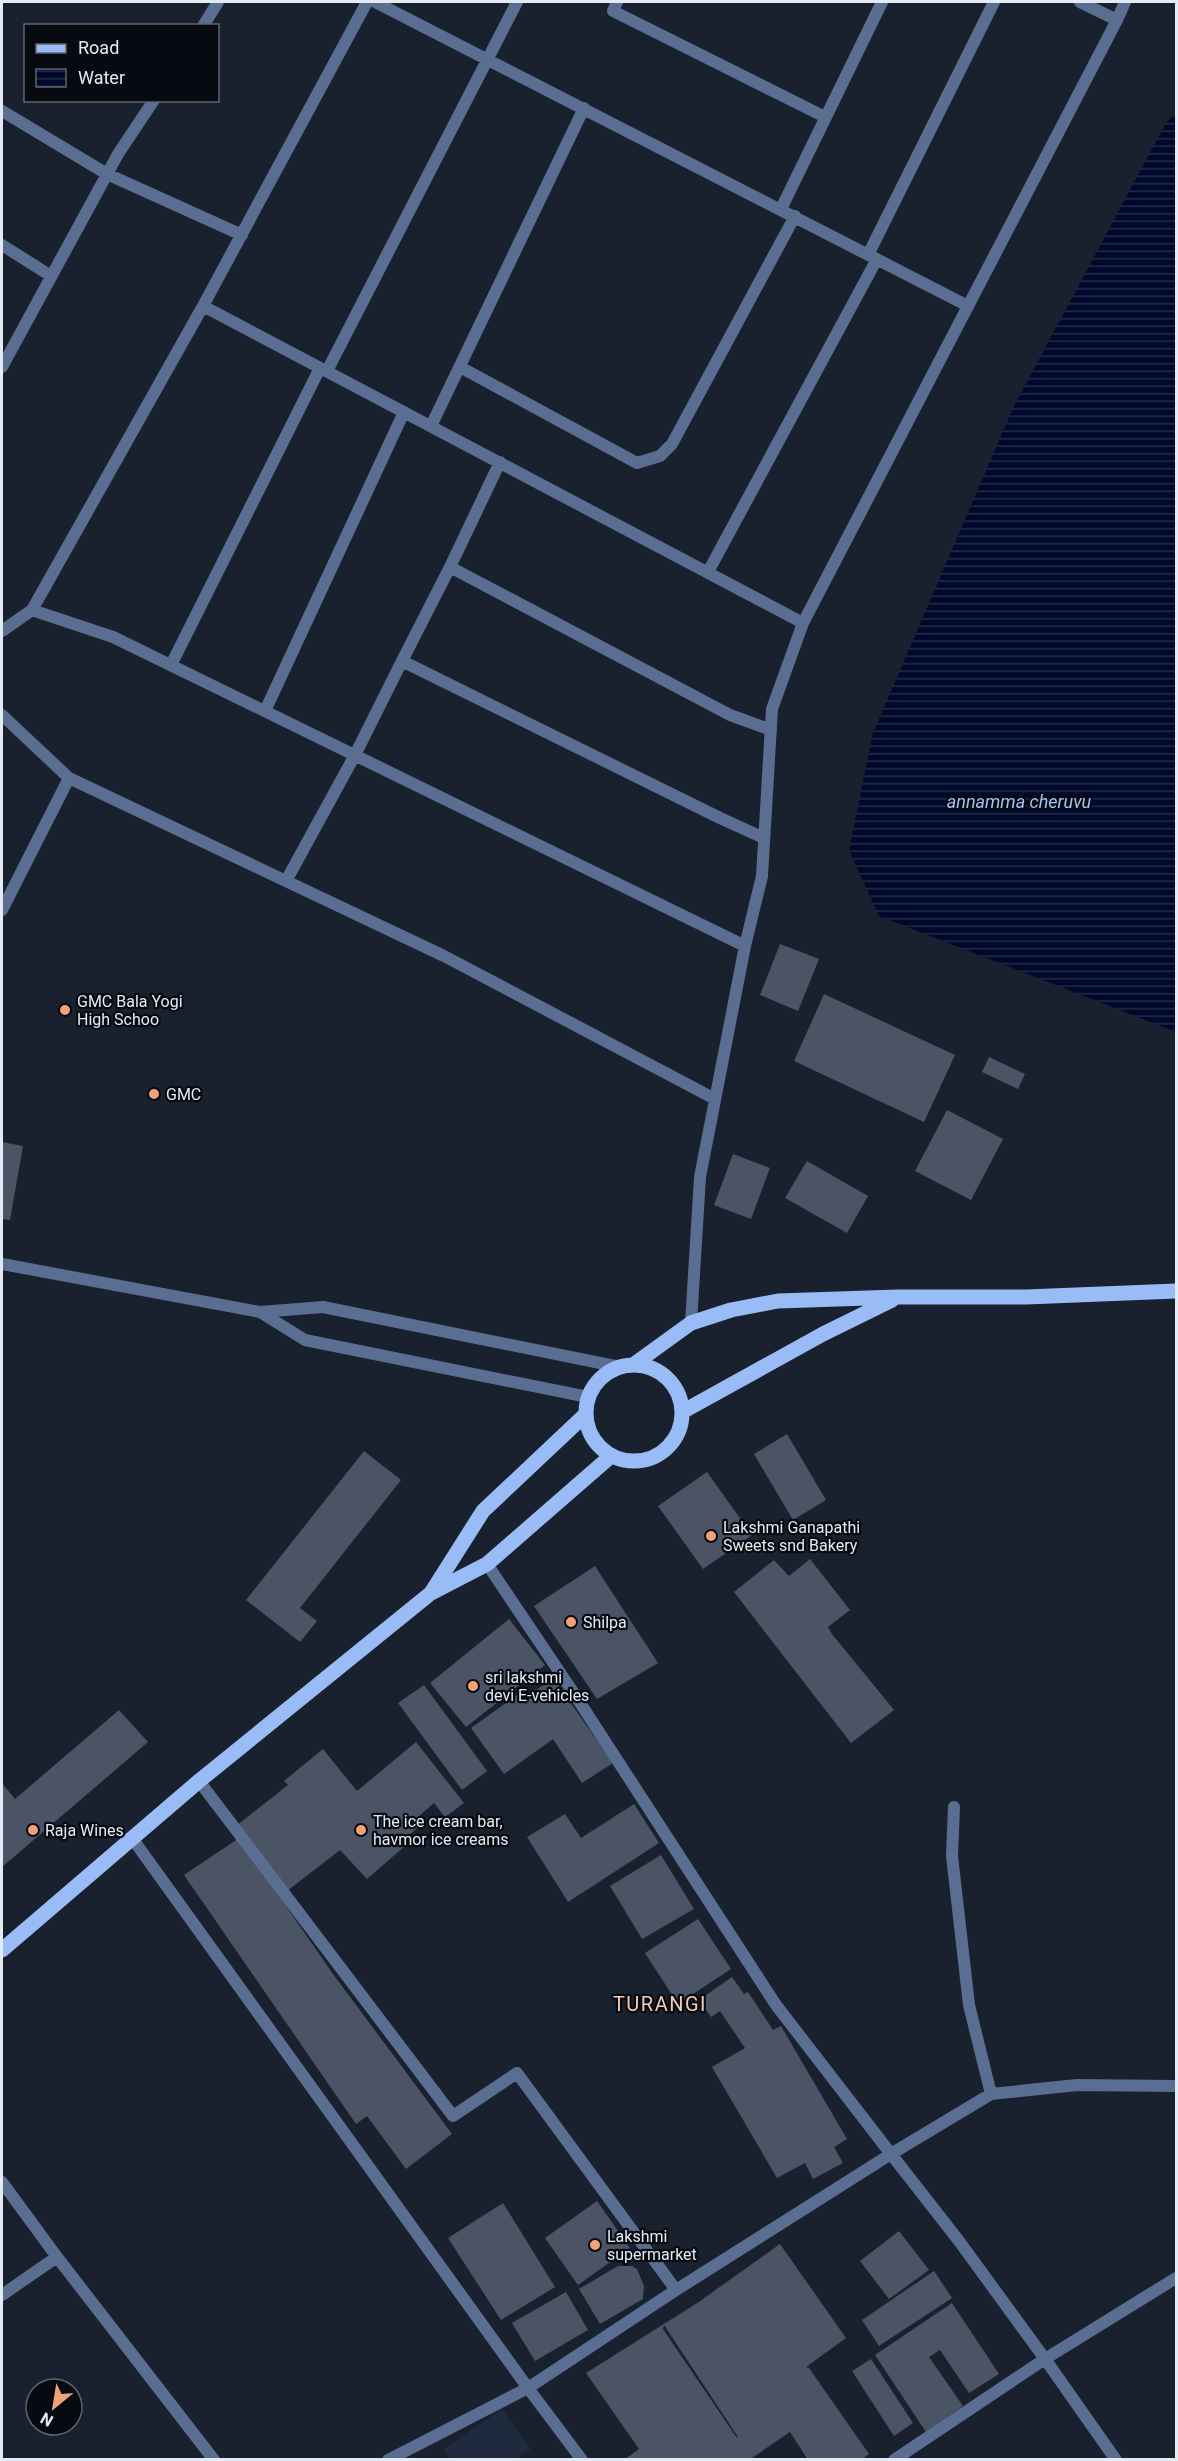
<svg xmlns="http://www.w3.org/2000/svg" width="1178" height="2461" font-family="Roboto,sans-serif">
<defs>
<pattern id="water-rules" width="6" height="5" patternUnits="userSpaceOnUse" patternTransform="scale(1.5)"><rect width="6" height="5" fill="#00082b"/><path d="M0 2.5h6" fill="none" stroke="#252c4a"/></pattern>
</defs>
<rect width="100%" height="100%" fill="#19212f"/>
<!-- built -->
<path fill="#1f2a3e" d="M 502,2409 L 531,2449 L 515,2459 L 450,2459 L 443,2449 Z"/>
<!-- water -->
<path fill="url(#water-rules)" d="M 1176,113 L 1176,1032 L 879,916 L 849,850 L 873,733 L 1014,406 L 1166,123 Z"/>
<!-- building -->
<path fill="#4b5465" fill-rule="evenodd" d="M 780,944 L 819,959 L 798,1011 L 760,995 Z
M 824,994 L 955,1055 L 924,1122 L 794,1061 Z
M 989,1057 L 1025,1074 L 1018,1089 L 982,1072 Z
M 947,1110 L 1003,1139 L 971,1200 L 915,1171 Z
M 2,1142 L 23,1146 L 10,1220 L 2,1219 Z
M 733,1154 L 770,1168 L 751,1219 L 714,1205 Z
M 807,1161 L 868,1196 L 847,1233 L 785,1198 Z
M 787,1434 L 826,1500 L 793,1520 L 754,1454 Z
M 364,1451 L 401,1480 L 300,1608 L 317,1621 L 300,1642 L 246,1600 Z
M 707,1472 L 752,1535 L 703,1569 L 658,1506 Z
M 810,1559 L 850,1610 L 828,1627 L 832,1634 L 894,1710 L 851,1743 L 734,1592 L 774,1560 L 789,1576 Z
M 595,1566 L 658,1663 L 597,1699 L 534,1606 Z
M 509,1619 L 545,1665 L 466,1727 L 430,1683 Z
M 553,1678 L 613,1763 L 582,1783 L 553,1739 L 504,1774 L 471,1728 L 521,1692 L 525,1698 Z
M 424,1685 L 487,1771 L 462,1790 L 398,1703 Z
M 119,1710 L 148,1742 L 2,1867 L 2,1783 L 15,1799 Z
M 416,1742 L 464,1803 L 445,1817 L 434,1803 L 418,1817 L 424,1823 L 400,1842 L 405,1846 L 367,1879 L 340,1850 L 287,1891 L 236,1826 L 288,1785 L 284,1781 L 323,1749 L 357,1791 Z
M 634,1804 L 659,1843 L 568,1902 L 527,1837 L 565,1814 L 581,1838 Z
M 239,1838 L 333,1974 L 452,2134 L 406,2169 L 367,2116 L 356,2124 L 184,1875 Z
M 661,1855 L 694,1909 L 642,1939 L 610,1886 Z
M 698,1919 L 731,1969 L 678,2004 L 645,1953 Z
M 732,1977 L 744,1994 L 748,1992 L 773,2030 L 781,2026 L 847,2139 L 834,2147 L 843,2163 L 813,2179 L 805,2163 L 777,2178 L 712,2067 L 745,2048 L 720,2011 L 711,2017 L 699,2000 Z
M 597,2201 L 630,2248 L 578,2285 L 545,2238 Z
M 503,2203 L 555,2287 L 501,2320 L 448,2238 Z
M 899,2231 L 929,2270 L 889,2299 L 860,2261 Z
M 780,2244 L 846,2338 L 806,2367 L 809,2368 L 869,2454 L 861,2460 L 808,2460 L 790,2432 L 749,2460 L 624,2460 L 639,2449 L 586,2373 L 702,2300 L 700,2301 ZM 664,2325 L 738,2437 L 737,2438 L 663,2329 Z
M 618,2266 L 632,2266 L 637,2269 L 644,2286 L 643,2299 L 600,2324 L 579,2289 Z
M 934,2271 L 952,2298 L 879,2346 L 862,2320 Z
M 566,2292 L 588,2330 L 535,2361 L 512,2323 Z
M 952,2303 L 999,2374 L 969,2393 L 940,2350 L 929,2357 L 963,2406 L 926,2432 L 875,2355 Z
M 871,2359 L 913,2423 L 894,2436 L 852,2371 Z"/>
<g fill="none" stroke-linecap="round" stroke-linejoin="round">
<!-- minor -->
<path stroke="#596e90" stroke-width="12" d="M 375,2 L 968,306
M 617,2 L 613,11 L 825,117
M 1117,20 L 1125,2
M 203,26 L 218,2
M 2,111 L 107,174 L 242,235
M 781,209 L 882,2
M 2,245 L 51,276
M 868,255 L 994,2
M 203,306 L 367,2
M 2,367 L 118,154 L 154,100
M 460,367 L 637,463 L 660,456 L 672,444 L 795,216
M 327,371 L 517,2
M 431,426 L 584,108
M 450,567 L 500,462
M 708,572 L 877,259
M 2,631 L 32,610
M 402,661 L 450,567 L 730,715 L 771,730
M 171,665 L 320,368
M 265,711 L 404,412
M 2,715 L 69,778 L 444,956 L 715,1099
M 286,881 L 355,755 L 402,661 L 720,818 L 764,838
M 2,910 L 69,778
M 745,946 L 113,637 L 32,610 L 203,306 L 803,623
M 691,1323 L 700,1177 L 745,946 L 762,876 L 772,709 L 803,623 L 1117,20 L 1080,2
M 199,1781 L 453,2116 L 517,2073 L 676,2290
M 954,1807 L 952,1856 L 969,2005 L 991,2094
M 132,1838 L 528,2388 L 676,2290 L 891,2154 L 776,2005 L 575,1695 L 487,1564
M 2,2182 L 57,2257 L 214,2460
M 2,2295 L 57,2257
M 388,2460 L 528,2388 L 582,2460
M 894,2460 L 1045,2359 L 959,2241 L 891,2154 L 991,2094 L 1077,2085 L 1176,2086
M 1116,2460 L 1045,2359 L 1176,2278"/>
<!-- tertiary -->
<path stroke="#596e90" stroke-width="12" d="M 2,1264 L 260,1312 L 323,1307 L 620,1367
M 260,1312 L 305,1340 L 588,1397"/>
<!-- primary -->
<path stroke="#9abcf6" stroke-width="15" d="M 633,1365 L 691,1323 L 731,1310 L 778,1301 L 897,1297 L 1026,1297 L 1176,1291
M586 1413a48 48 0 1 1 96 0a48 48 0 1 1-96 0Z
M 682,1412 L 823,1334 L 892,1300
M 431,1593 L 483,1511 L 586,1414
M 2,1950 L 199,1781 L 431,1593 L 487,1564 L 611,1456"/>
</g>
<!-- markers -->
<g fill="#efa377" stroke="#070a11" stroke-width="2">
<circle cx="65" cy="1010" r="6"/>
<circle cx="154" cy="1094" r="6"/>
<circle cx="711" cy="1536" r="6"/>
<circle cx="571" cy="1622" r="6"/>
<circle cx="473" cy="1686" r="6"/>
<circle cx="33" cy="1830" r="6"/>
<circle cx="361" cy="1830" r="6"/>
<circle cx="595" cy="2245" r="6"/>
</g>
<g text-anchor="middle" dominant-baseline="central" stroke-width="4.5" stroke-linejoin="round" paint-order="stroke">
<!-- poi labels -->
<g font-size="16" fill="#e5ebf5" stroke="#070a11" text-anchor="start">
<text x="77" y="1001">GMC Bala Yogi<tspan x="77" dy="18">High Schoo</tspan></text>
<text x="166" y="1094">GMC</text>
<text x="723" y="1527">Lakshmi Ganapathi<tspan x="723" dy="18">Sweets snd Bakery</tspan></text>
<text x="583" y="1622">Shilpa</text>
<text x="485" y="1677">sri lakshmi<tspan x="485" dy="18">devi E-vehicles</tspan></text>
<text x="373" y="1821">The ice cream bar,<tspan x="373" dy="18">havmor ice creams</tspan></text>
<text x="45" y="1830">Raja Wines</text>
<text x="607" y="2236">Lakshmi<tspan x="607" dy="18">supermarket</tspan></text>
</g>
<!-- water labels -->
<g font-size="18" font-style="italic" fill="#a3c3f7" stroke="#070a11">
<text x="1019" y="801">annamma cheruvu</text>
</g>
<!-- quarter labels -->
<g font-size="20" letter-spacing="1.5" fill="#f7cbb2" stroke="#070a11">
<text x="660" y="2004">TURANGI</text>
</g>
</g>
<!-- border -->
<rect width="1178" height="2461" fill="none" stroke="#e5ebf5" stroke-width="6"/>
<!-- legend -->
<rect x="24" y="24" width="195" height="78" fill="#070a11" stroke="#60646c" stroke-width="1.5"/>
<rect x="36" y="44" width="30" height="9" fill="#9abcf6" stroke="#60646c" stroke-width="1.5"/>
<text x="78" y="54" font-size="18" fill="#e5ebf5">Road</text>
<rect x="36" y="69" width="30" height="18" fill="url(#water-rules)" stroke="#60646c" stroke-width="1.5"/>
<text x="78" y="84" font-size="18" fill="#e5ebf5">Water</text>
<!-- north arrow -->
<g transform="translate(54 2407) rotate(210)"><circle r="28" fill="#070a11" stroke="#60646c" stroke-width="1.5"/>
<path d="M0-4.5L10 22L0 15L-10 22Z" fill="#efa377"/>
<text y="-9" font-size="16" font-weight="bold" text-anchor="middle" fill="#e5ebf5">N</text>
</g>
</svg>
